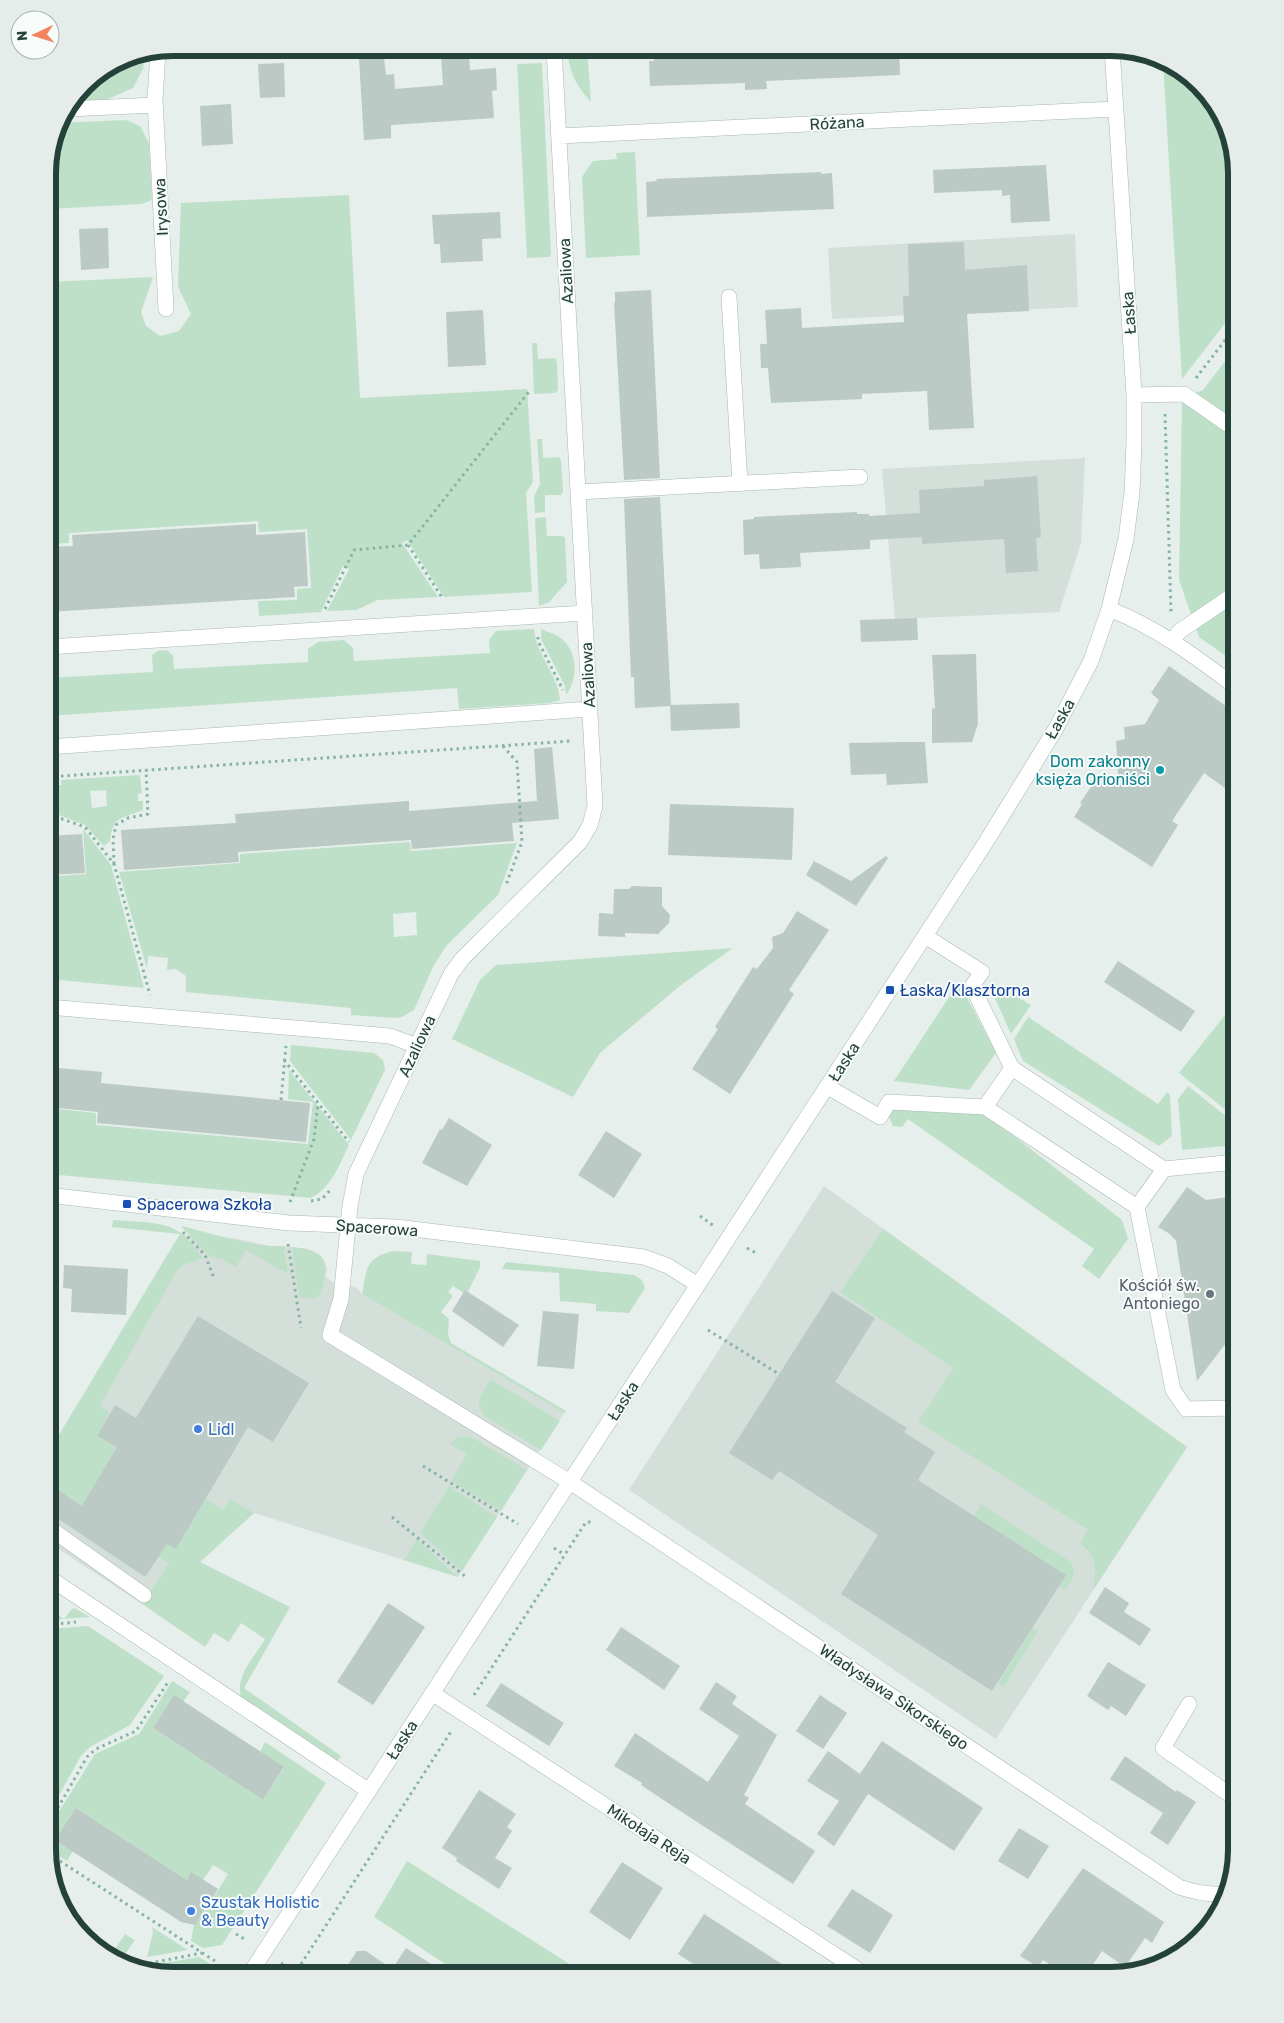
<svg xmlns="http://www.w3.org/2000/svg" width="1284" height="2023" font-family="Rubik,sans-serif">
<rect width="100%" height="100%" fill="#e6efeb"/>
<!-- built -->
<path fill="#d4dfda" d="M 1075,234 L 1078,307 L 832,319 L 828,248 Z
M 1085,458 L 1081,543 L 1059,612 L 895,619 L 882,469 Z
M 824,1186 L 1187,1447 L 996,1739 L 629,1490 Z
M 180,1234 L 234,1238 L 274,1247 L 284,1246 L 308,1249 L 315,1252 L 321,1256 L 325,1262 L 327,1269 L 325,1276 L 332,1282 L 357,1288 L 362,1294 L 564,1413 L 458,1577 L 254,1513 L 185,1575 L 169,1564 L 142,1604 L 48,1542 L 48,1435 L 60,1434 Z"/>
<!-- green -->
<path fill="#bfe0c8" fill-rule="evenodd" d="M 575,48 L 587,48 L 591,102 C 578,88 571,76 568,57 Z
M 145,53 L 143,69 L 133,88 L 99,103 L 71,104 L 85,84 L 125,57 Z
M 542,63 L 551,254 L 549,257 L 527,258 L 517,64 Z
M 1163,63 L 1181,69 L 1223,117 L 1236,173 L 1236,309 L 1182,379 Z
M 126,120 L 140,126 L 149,143 L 152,200 L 142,204 L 48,209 L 48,165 L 59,123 Z
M 635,152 L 640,255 L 586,258 L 582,177 L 593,161 L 617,159 L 616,153 Z
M 349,195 L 360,398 L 527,389 L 533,482 L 526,493 L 532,592 L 444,597 L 407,540 L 402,543 L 438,597 L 378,600 L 356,610 L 327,611 L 349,569 L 343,566 L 321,612 L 259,616 L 258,601 L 297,600 L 297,589 L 311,588 L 307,529 L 259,532 L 258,521 L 69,533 L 69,543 L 48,544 L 48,282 L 153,277 L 141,312 L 146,326 L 160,336 L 179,331 L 191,314 L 178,287 L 181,203 Z
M 532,343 L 537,343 L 538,359 L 555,358 L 557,362 L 558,390 L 555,393 L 534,394 Z
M 1236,347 L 1236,663 L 1199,637 L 1179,580 L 1182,398 L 1203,390 Z
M 537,439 L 542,439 L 543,458 L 559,457 L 561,460 L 563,492 L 561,495 L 545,495 L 545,512 L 535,513 L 534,496 L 540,484 Z
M 546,517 L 547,536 L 562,536 L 565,538 L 567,582 L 549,602 L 539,606 L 535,518 Z
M 534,629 C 536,655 558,674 560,700 L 549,703 L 459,709 L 457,688 L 48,716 L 48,678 L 153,672 L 152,655 L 158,651 L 167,650 L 173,656 L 174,669 L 308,662 L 308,649 L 318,642 L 344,640 L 353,648 L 354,661 L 490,653 L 489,640 L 496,631 Z
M 541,629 C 548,632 556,634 562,639 C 578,653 578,679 566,695 L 565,686 L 541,639 Z
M 140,775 L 142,793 L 138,794 L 138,801 L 143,801 L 143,810 C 122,819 113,815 110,841 L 104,846 L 85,825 L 59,815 L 57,785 L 62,785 L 61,780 ZM 106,790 L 107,806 L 92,808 L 90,791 Z
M 83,829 L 111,865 L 144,988 L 48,979 L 48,877 L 86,874 Z
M 410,842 L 411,851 L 517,843 L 498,895 L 446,946 L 433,967 L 414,1010 L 402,1017 L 395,1018 L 351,1015 L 351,1008 L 186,992 L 186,976 L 176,969 L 167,970 L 168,958 L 148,956 L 147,969 L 119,872 L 240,863 L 240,854 ZM 416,912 L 417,935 L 394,937 L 393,914 Z
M 733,948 L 681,985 L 600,1053 L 573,1097 L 452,1039 L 480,980 L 496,965 Z
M 959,982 L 996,1053 L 969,1090 L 894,1081 Z
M 992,982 L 1031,1005 L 1011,1034 L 990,987 Z
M 1236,1001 L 1236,1060 L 1234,1061 L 1235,1070 L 1236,1070 L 1236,1118 L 1179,1073 Z
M 1028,1017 L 1158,1104 L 1167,1092 L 1170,1095 L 1172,1136 L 1159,1146 L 1023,1061 L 1014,1039 Z
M 291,1045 L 374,1053 L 383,1060 L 385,1070 L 351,1140 L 290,1061 Z
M 289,1070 L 349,1145 C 339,1165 332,1187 311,1198 L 48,1174 L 48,1108 L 96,1113 L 96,1125 L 308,1144 L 313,1102 L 288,1099 Z
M 1188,1086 L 1236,1124 L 1236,1145 L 1182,1150 L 1178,1099 Z
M 890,1107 L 986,1114 L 1122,1220 L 1128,1239 L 1099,1279 L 1082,1266 L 1094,1249 L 908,1119 L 902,1127 L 893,1126 L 887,1112 Z
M 113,1220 C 132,1222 158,1220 176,1230 C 186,1235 195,1250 203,1258 L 184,1265 L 177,1271 L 100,1406 L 110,1413 L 97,1436 L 117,1447 L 88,1496 L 176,1549 L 206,1499 L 223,1510 L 230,1499 L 254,1513 L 200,1562 L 290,1607 L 244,1688 L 341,1756 L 337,1762 L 241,1697 C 235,1675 255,1657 265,1639 L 241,1623 L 229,1642 L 214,1633 L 205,1647 L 142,1604 L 169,1563 L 48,1483 L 48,1453 L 180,1234 L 112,1227 Z
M 181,1226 C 213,1233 252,1248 284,1246 L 288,1274 L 246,1250 L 236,1267 L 224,1260 L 210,1257 Z
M 883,1229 L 1187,1447 L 1093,1590 C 1097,1568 1097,1557 1080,1543 L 1088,1530 L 918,1422 L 953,1368 L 840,1292 Z
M 292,1247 C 315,1250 331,1254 324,1281 C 322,1288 321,1293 316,1299 L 299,1297 Z
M 394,1251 L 412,1252 L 411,1264 L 426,1265 L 427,1254 L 480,1261 L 480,1267 L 468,1292 L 466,1290 L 464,1293 L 453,1286 L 448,1292 L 453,1296 L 441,1312 L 449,1319 L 448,1335 L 451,1343 L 566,1411 L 564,1413 L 362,1294 C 367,1269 365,1257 394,1251 Z
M 506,1262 L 634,1275 L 642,1280 L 645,1288 L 629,1313 L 596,1311 L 596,1304 L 560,1301 L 559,1273 L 502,1269 Z
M 490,1379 L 560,1421 L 541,1450 L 484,1416 L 479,1405 L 479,1399 Z
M 464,1436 L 473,1438 L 527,1470 L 501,1511 L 451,1481 L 467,1454 L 450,1444 L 456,1438 Z
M 449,1486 L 497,1517 L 462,1571 L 420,1533 Z
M 981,1504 L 1071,1562 C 1078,1573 1071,1581 1065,1590 L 1059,1586 L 1066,1575 L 974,1516 Z
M 417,1539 L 458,1577 L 404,1560 Z
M 48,1608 L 64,1619 L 70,1611 L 74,1608 L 90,1617 L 48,1620 Z
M 88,1626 L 164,1676 L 130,1725 L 90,1747 L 81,1756 L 48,1815 L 48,1629 Z
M 1033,1628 L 1038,1631 L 1004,1687 L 998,1683 Z
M 172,1681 L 190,1692 L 183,1702 L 174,1696 L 153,1728 L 263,1800 L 284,1768 L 260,1752 L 265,1742 L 326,1783 L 222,1945 L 203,1948 L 191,1941 L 194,1925 L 204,1913 L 228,1874 L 213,1865 L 203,1880 L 191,1873 L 187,1880 L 76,1808 L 56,1840 L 73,1851 L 67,1861 L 48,1848 L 48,1829 L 95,1754 L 139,1734 Z
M 407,1861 L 587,1975 L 462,1975 L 374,1917 Z
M 77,1924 L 115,1949 L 125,1934 L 135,1940 L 121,1960 L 104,1954 Z
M 152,1927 L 188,1950 L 147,1957 L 153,1933 Z
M 199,1957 L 209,1963 L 201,1975 L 169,1975 L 153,1965 Z"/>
<!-- building -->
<path fill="#bbcac4" d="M 654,48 L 899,48 L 900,75 L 766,81 L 767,89 L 745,90 L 745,83 L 650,86 L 649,61 L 654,61 Z
M 469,53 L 470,70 L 496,68 L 497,90 L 492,91 L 494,118 L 391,125 L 391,138 L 364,140 L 359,59 L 384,58 L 386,75 L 394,74 L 395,89 L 443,85 L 441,55 Z
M 284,63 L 285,97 L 260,98 L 258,64 Z
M 231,104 L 233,144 L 202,146 L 200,106 Z
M 1046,165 L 1050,221 L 1011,223 L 1010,195 L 1002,196 L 1002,190 L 934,193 L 933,170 Z
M 821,172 L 821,174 L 832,173 L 834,209 L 647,217 L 646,182 L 657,181 L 656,179 Z
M 500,212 L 501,238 L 482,239 L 483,261 L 441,263 L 440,244 L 434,244 L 432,215 Z
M 108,228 L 109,268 L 81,270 L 79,229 Z
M 964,242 L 965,270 L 1027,265 L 1029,311 L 967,314 L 974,428 L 929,430 L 927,391 L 862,394 L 862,399 L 771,403 L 768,368 L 761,368 L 760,344 L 767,344 L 765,310 L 801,308 L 802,328 L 904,322 L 903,296 L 909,296 L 908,244 Z
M 651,290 L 660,478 L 624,480 L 614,303 L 615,303 L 615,292 Z
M 483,310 L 486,365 L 448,367 L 446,312 Z
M 1037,476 L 1041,537 L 1036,538 L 1038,571 L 1006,573 L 1004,539 L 922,544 L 922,537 L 870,540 L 870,549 L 800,553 L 801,567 L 760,569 L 759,554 L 744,555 L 743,520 L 754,519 L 754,517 L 857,512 L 857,514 L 869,514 L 869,516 L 920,513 L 919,490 L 984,486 L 984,480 Z
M 660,497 L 671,705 L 739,703 L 740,728 L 671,731 L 670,706 L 635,708 L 634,677 L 631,677 L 624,499 Z
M 256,524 L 256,535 L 305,532 L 308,586 L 294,587 L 295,597 L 48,612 L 48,547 L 73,546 L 72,535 Z
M 917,618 L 918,640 L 861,642 L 860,620 Z
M 976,654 L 978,724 L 972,742 L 932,743 L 932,708 L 935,709 L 932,655 Z
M 1169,666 L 1236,713 L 1236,796 L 1204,773 L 1172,821 L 1178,825 L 1152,867 L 1074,817 L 1082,804 L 1080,803 L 1099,775 L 1119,787 L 1116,741 L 1125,739 L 1124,727 L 1145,724 L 1159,700 L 1151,693 Z
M 903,742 L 925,742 L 928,783 L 887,785 L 886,774 L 851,775 L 849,743 Z
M 552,747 L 559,819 L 512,823 L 514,841 L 412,849 L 411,840 L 238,852 L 239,862 L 124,870 L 121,830 L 236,823 L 235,814 L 409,801 L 409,811 L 537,801 L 534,749 Z
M 670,804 L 794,808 L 792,860 L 668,855 Z
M 82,834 L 85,873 L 48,875 L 48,836 Z
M 886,856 L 888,858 L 856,906 L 806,875 L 814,861 L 851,881 Z
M 632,886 L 662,887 L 662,906 L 670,915 L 669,923 L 658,934 L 625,933 L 625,937 L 598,936 L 599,913 L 613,914 L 614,889 L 629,889 Z
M 797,911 L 829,930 L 789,990 L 794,994 L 730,1094 L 692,1069 L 718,1029 L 715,1027 L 753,967 L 757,969 L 773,948 L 772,937 L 783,933 Z
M 1118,961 L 1195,1011 L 1181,1032 L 1104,982 Z
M 48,1067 L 102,1072 L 101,1083 L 310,1103 L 306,1142 L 97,1123 L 98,1112 L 48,1107 Z
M 449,1118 L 492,1145 L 467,1186 L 422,1163 L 440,1129 L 442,1130 Z
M 606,1131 L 642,1154 L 614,1198 L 578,1175 Z
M 1187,1187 L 1206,1200 L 1236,1196 L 1236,1330 L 1197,1381 L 1176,1241 L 1170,1234 L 1158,1227 Z
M 64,1265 L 128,1269 L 126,1315 L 71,1312 L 72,1289 L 63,1288 Z
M 465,1290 L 519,1325 L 503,1347 L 452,1311 Z
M 832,1291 L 875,1318 L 835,1382 L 907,1428 L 904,1432 L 935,1452 L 918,1480 L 1066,1575 L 992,1691 L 841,1594 L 878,1535 L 779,1471 L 772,1480 L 729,1453 Z
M 543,1311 L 579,1314 L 574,1369 L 537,1366 Z
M 198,1316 L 309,1383 L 273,1442 L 248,1427 L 176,1549 L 167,1544 L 145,1577 L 48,1512 L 48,1483 L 82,1506 L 117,1447 L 97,1436 L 115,1405 L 136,1418 Z
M 1105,1587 L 1129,1603 L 1124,1612 L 1151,1629 L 1140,1646 L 1089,1613 Z
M 388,1603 L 425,1627 L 373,1705 L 337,1682 Z
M 621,1627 L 680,1666 L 664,1690 L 606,1650 Z
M 1108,1662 L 1146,1685 L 1126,1716 L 1111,1706 L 1108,1710 L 1087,1696 Z
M 716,1682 L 737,1696 L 732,1704 L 777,1735 L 744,1795 L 749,1798 L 745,1804 L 815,1851 L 793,1884 L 674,1807 L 641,1785 L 642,1783 L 614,1766 L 635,1733 L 708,1782 L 739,1736 L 699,1709 Z
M 501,1683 L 564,1723 L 549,1746 L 486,1706 Z
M 174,1695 L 284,1767 L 263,1800 L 153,1728 Z
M 820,1695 L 847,1713 L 823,1749 L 796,1731 Z
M 882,1741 L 983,1808 L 954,1851 L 868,1794 L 834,1846 L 817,1834 L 839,1801 L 807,1781 L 828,1751 L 860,1774 Z
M 1125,1756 L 1176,1792 L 1177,1790 L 1196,1802 L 1168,1845 L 1150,1833 L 1163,1813 L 1110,1779 Z
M 479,1790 L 516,1814 L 507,1827 L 512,1831 L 495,1858 L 512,1868 L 499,1889 L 456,1861 L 457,1858 L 442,1848 Z
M 76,1808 L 187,1880 L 191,1872 L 218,1889 L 195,1925 L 181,1922 L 55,1840 Z
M 1019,1828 L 1049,1846 L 1028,1879 L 998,1861 Z
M 622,1862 L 663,1888 L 630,1940 L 589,1912 Z
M 1083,1868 L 1164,1922 L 1152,1943 L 1145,1938 L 1125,1967 L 1102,1951 L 1086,1975 L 1066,1975 L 1043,1960 L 1038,1967 L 1020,1956 Z
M 852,1889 L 893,1915 L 870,1953 L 827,1926 Z
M 704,1914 L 799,1975 L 710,1975 L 678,1954 Z
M 406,1948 L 449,1975 L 341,1975 L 357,1951 L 366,1951 L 392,1969 Z"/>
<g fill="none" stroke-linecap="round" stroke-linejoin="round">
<defs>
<path id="minor" d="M 554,48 L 595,806 L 590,825 L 580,842 L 462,959 L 451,974 L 356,1174 L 350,1206 L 341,1299 L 330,1335 L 570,1482 L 1179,1887 C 1194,1892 1207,1895 1223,1894
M 158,51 L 155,100 L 166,309
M 68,109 L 155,105
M 559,136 L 1116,109
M 729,297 L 740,484
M 1134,395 L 1184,394 L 1236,430
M 578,492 L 860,477
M 1109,609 C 1156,627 1196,657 1236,687
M 1172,641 L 1180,631 L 1236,593
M 48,647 L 585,613
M 48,747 L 590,709
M 925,936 L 982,972 L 972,986 L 1012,1068
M 48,1007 L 390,1036 L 417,1046
M 828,1087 L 880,1117 L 889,1102 L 985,1107
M 1164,1169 L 1236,1162
M 48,1195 L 289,1223 L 396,1227 L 644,1257 L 668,1266 L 698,1285
M 1137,1207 L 1164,1169 L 1012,1068 L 985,1107 L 1137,1207 L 1173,1390 L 1186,1409 L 1236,1408
M 48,1527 L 144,1595
M 48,1577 L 369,1791
M 432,1693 L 866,1975
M 1189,1704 L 1163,1748 L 1236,1799
M 249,1975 L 986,842 L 1055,730 L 1091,661 L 1109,609 L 1126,539 L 1132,493 L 1134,442 L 1134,395 L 1112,48"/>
</defs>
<!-- minor casing -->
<use href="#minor" stroke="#a8b8b2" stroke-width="16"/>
<!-- path -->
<path stroke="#86b3a5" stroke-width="3" stroke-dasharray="2.5 4" stroke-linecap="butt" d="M 1196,378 L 1236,326
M 1165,414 L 1171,612
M 408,545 L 443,599
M 325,609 L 354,550 L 408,545 L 531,389
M 538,637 L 538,641 L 563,690
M 503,746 L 517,762 L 522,842 L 506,885
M 52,776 L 56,835
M 48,777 L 571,741
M 48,820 L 62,819 L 85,827 L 114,864 L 150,995
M 114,864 L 113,839 L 116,825 L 128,818 L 148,814 L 146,770
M 284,1060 L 349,1142
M 281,1100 L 286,1046
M 311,1201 L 322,1199 L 332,1188
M 290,1202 L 314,1139 L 318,1103
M 700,1216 L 714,1226
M 183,1232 L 205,1255 L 214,1278
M 288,1244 L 301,1328
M 747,1248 L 758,1254
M 708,1330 L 779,1374
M 423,1466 L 518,1524
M 392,1517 L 466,1577
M 554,1548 L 565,1555
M 48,1625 L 76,1622
M 474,1695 L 586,1522 L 591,1522
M 48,1825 L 87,1757 L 96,1749 L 136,1731 L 168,1682
M 49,1854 L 218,1963
M 236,1934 L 246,1940
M 130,1961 L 151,1963 L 202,1953
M 281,1963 L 295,1972
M 294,1975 L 452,1730"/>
<!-- minor -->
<use href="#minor" stroke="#fff" stroke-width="15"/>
</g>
<!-- markers -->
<circle fill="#0f9aa8" stroke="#f7fbf9" stroke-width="2" cx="1160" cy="770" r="5"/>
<g fill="#1a4fb4" stroke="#f7fbf9" stroke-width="2">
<rect x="885" y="985" width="10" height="10" rx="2.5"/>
<rect x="122" y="1199" width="10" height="10" rx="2.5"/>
</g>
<circle fill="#6b7280" stroke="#f7fbf9" stroke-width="2" cx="1210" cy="1294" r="5"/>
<g fill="#3f7fe0" stroke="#f7fbf9" stroke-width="2">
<circle cx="198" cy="1429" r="5"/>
<circle cx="191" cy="1911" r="5"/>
</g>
<g text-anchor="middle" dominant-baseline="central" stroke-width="4" stroke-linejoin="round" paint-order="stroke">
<!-- street labels -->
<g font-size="16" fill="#24423a" stroke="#f7fbf9">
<text transform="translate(837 123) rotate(-3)">Różana</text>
<text transform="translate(161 207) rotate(-93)">Irysowa</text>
<text transform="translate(566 271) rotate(-93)">Azaliowa</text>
<text transform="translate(1129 313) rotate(-94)">Łaska</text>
<text transform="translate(588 675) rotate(-93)">Azaliowa</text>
<text transform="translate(1060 719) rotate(-61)">Łaska</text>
<text transform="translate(417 1046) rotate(-65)">Azaliowa</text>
<text transform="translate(844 1062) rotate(-57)">Łaska</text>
<text transform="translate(377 1228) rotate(4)">Spacerowa</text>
<text transform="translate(623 1401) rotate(-57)">Łaska</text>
<text transform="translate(894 1697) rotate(34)">Władysława Sikorskiego</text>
<text transform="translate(402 1740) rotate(-57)">Łaska</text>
<text transform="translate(649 1834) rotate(33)">Mikołaja Reja</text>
</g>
<!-- culture labels -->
<g font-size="16" fill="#0d838f" stroke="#f7fbf9" text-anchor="end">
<text x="1150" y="761">Dom zakonny<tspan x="1150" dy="18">księża Orioniści</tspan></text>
</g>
<!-- transit labels -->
<g font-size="16" fill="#164399" stroke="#f7fbf9" text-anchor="start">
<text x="900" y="990">Łaska/Klasztorna</text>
<text x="137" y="1204">Spacerowa Szkoła</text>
</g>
<!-- worship labels -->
<g font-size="16" fill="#5b616d" stroke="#f7fbf9" text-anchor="end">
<text x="1200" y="1285">Kościół św.<tspan x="1200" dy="18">Antoniego</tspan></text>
</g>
<!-- shop labels -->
<g font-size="16" fill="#366cbe" stroke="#f7fbf9" text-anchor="start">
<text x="208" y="1429">Lidl</text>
<text x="201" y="1902">Szustak Holistic<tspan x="201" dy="18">&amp; Beauty</tspan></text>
</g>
</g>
<!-- crop -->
<path d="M0 0H1284V2023H0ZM173 56H1111A117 117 0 0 1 1228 173V1850A117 117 0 0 1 1111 1967H173A117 117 0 0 1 56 1850V173A117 117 0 0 1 173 56Z" fill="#e6ecea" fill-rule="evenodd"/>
<path fill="none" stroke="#24423a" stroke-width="6" d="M173 56H1111A117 117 0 0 1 1228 173V1850A117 117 0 0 1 1111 1967H173A117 117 0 0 1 56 1850V173A117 117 0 0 1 173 56Z"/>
<!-- north arrow -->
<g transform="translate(35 35) rotate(266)"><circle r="24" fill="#f7fbf9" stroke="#a3b1ad"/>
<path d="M0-4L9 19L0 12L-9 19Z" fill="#f4845f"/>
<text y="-8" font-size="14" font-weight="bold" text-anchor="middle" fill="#24423a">N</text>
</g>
</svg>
